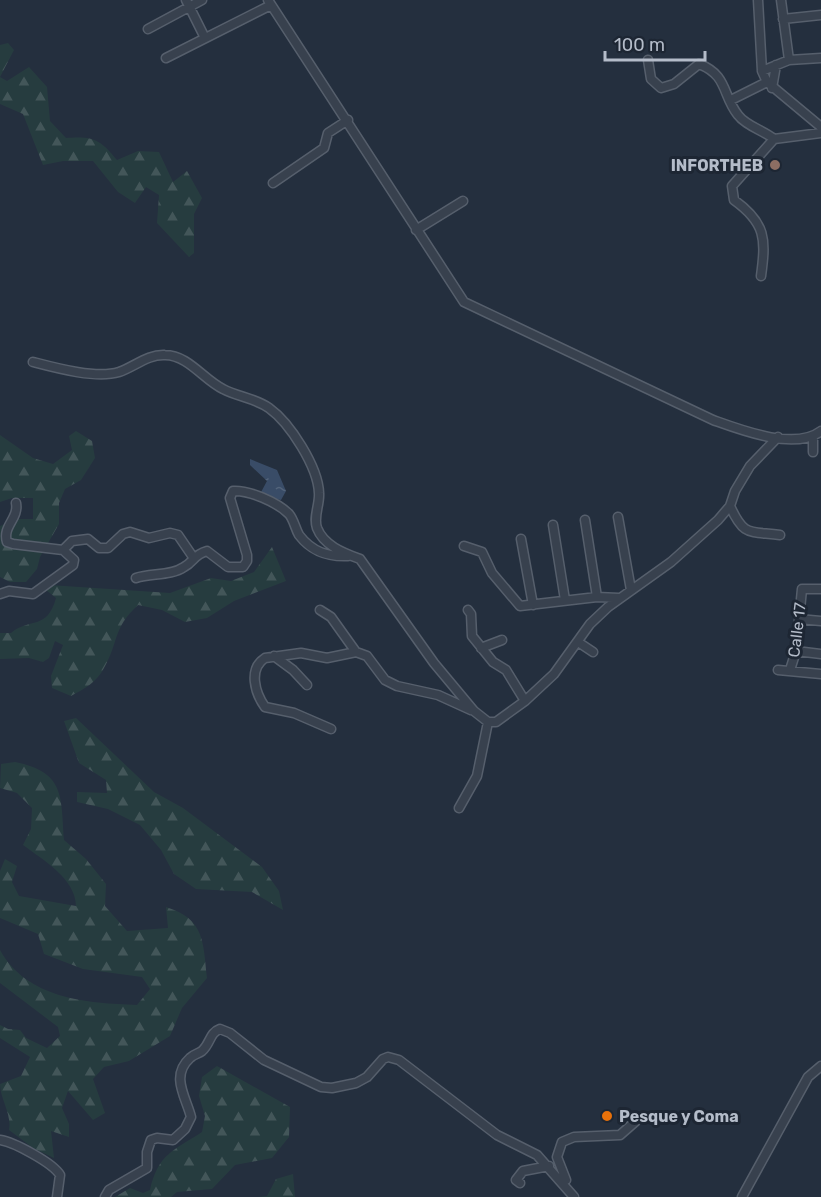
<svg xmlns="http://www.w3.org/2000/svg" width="821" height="1197" font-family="Rubik,sans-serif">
<defs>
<pattern id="forest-firs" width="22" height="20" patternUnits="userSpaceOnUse" patternTransform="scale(1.5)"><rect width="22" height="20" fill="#263c3f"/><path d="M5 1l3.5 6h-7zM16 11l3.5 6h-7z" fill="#435659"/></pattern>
<pattern id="water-ripples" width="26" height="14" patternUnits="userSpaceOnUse" patternTransform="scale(1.5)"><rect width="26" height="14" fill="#394c67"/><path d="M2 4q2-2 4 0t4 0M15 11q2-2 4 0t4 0" fill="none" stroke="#53647b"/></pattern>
</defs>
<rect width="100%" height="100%" fill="#242f3e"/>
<!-- forest -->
<path fill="url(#forest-firs)" d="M 8,43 L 14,50 L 0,77 L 7,81 L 29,67 L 47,87 L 50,121 L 66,138 C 93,136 100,139 117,160 L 138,151 L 159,152 L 173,182 L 187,171 L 202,198 L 194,214 L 194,253 L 189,257 L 157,223 L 159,195 L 146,187 L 135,203 L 118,192 L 93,161 L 63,161 L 43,165 L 23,114 L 0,104 L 0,45 Z
M 76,431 L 92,441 L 95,458 L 81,480 L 65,489 L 59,503 L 59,524 L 40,557 L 37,569 L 26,582 L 10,582 L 0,577 L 0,526 L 17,519 L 33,519 L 33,498 L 12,498 L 0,502 L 0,435 L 33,458 L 53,464 L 72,450 L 69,436 Z
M 272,547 L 286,581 L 234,601 L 207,618 L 185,622 L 162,610 L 138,605 C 112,629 119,642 104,668 C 97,682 84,689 71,696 L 52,688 L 51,676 L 63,645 L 55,641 L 49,658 L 43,662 L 29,658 L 0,659 L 0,633 L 11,633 C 30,617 47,631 56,598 L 46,590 L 49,585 L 170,593 L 211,578 L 231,581 L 254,572 Z
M 76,718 L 154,792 L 183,808 L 262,867 L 279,891 L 283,910 L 252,892 L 196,889 L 174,874 L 161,850 L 140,825 L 108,809 L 77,802 L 77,792 L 107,793 L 106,780 L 79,763 L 64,721 Z
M 15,762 C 65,772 61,796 64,840 L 86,859 L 106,884 L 105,906 L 127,931 L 168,928 L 166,907 C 205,919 203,942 207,978 L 182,1008 L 170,1036 L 129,1061 L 104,1067 L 93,1079 L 105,1113 L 93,1120 L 68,1091 L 62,1108 L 69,1124 L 69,1137 L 51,1131 L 54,1158 L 33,1148 L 9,1130 C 12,1114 0,1099 0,1084 L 21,1076 L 30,1057 L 0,1038 L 0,1025 L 8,1029 L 20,1030 L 26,1038 L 47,1048 L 60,1036 L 58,1027 L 0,983 L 0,950 C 27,999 87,1003 137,1005 L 150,989 L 142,977 L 83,969 L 44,954 L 38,934 L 0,918 L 0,871 L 5,859 L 17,866 L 12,882 L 19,896 L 76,906 C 76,879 43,860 23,845 L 31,829 L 32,808 L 17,793 L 0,788 L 1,764 Z
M 217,1066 L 290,1107 L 289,1137 L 272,1158 L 235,1165 L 212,1189 L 177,1192 L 171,1197 L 115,1197 L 130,1188 L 143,1193 L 150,1190 C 158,1154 173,1151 202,1132 L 205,1116 L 199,1096 L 202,1077 Z
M 293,1174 L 295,1197 L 258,1197 L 267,1196 L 276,1179 Z"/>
<!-- water -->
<path fill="url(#water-ripples)" d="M 250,459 L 277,470 L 286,491 L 281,500 L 259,496 L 267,481 L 250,465 Z"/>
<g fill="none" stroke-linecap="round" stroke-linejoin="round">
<defs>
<path id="street" d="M 186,0 L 205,38
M 268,0 L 464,302 L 713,420 C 741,430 795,451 821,431
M 758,0 L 762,71 L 767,82 L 821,127
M 781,0 L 789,60
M 783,19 L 821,15
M 148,29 L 202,0
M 166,58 L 271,5
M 648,60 L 651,79 L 661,88 L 674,84 L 699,64 C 728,75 722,95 738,115 C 746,126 763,130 774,139
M 762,71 L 789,60 L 821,58
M 772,88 L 776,65
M 731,100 L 767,82
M 273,183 L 324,148 L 328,133 L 348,120
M 416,230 L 463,201
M 761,276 C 766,239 766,223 734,200 L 732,186 L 774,139 L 821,133
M 33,362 C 56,368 96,379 119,372 C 134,367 148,354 165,355 C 188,355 204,380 223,389 C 238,397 255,398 269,408 C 290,423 318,467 319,493 C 320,504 313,517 317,528 C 324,546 344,553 360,559 L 434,663 L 474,711 L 488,722 L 496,722 L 525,701 L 554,674 L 590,624 L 608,607 L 671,562 L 718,520 L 730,506 L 735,491 L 750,466 L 778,437
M 813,452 L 813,437
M 16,503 C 19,519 2,526 7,542 L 13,544 L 63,550 L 72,541 L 88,539 L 99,548 L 108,548 L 123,534 L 130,532 L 149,538 L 170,533 L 178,535 L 193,557
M 730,506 C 744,537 749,531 780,535
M 618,517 L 631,590
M 585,520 L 597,597
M 553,525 L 565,600
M 521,539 L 533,605
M 464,546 L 482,552 L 492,573 L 520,606 L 597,597 L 619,598
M 136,578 C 151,573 171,576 184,567 C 194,562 193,555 207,551 L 228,567 L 243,567 L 247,561 L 247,555 L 230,498 L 233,491 C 249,490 277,502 289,514 C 294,520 295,528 299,535 C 312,552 328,557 348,556
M 0,594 L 9,591 L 33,594 L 73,565 L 74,560 L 63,550
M 320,610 L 331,617 L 356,652
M 468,610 L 471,614 L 472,636 L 493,662 L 506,670 L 525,701
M 799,619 L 821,621
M 578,642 L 593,652
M 481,648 L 502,640
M 796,651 L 821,654
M 274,656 L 293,670 L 307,685
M 778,670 L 821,674
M 790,670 L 796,651 L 802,589 L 821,589
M 331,729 L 294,713 L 265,707 C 255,693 248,669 265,658 L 301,653 L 327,658 L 356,652 L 367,656 L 385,680 L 397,686 L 438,695 L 471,710
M 459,808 L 477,776 L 488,722
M 0,1140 C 14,1142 53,1163 60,1175 L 57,1197
M 566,1180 L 557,1157 L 562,1142 L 574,1137 L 620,1135 L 636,1121
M 520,1183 L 516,1180 L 523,1171 L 549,1166
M 105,1197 L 109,1190 L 147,1168 L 147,1152 L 151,1140 L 157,1138 L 173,1140 L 185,1129 L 191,1117 C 186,1097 170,1076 190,1058 C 194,1054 198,1054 202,1051 C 211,1043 209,1033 220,1029 L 230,1033 L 264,1060 L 321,1087 L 332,1088 L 356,1083 L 367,1077 L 383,1059 L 388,1057 L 399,1060 L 497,1135 L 537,1155 L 574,1197
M 742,1197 L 808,1077 L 821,1066"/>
</defs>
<!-- street casing -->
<use href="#street" stroke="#565f6c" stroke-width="11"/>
<!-- street -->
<use href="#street" stroke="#38414e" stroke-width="8"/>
</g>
<!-- markers -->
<circle fill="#8d6e63" stroke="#1d2633" stroke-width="2" cx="775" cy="165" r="6"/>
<circle fill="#e8710a" stroke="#1d2633" stroke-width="2" cx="607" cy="1116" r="6"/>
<g text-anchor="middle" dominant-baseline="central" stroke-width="6" stroke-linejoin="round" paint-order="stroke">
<!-- poi labels -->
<g font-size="16" font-weight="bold" fill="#b4bcc9" stroke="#1d2633" text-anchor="end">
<text x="763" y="165">INFORTHEB</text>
<text x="619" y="1116" text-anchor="start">Pesque y Coma</text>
</g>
<!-- street labels -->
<g font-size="16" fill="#b4bcc9" stroke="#1d2633">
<text transform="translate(797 630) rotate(-83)">Calle 17</text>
</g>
</g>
<!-- scale -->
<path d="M605 51v9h100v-9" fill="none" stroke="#b4bcc9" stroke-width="3"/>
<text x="614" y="51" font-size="18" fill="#b4bcc9" stroke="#1d2633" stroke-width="4.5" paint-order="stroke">100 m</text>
</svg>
